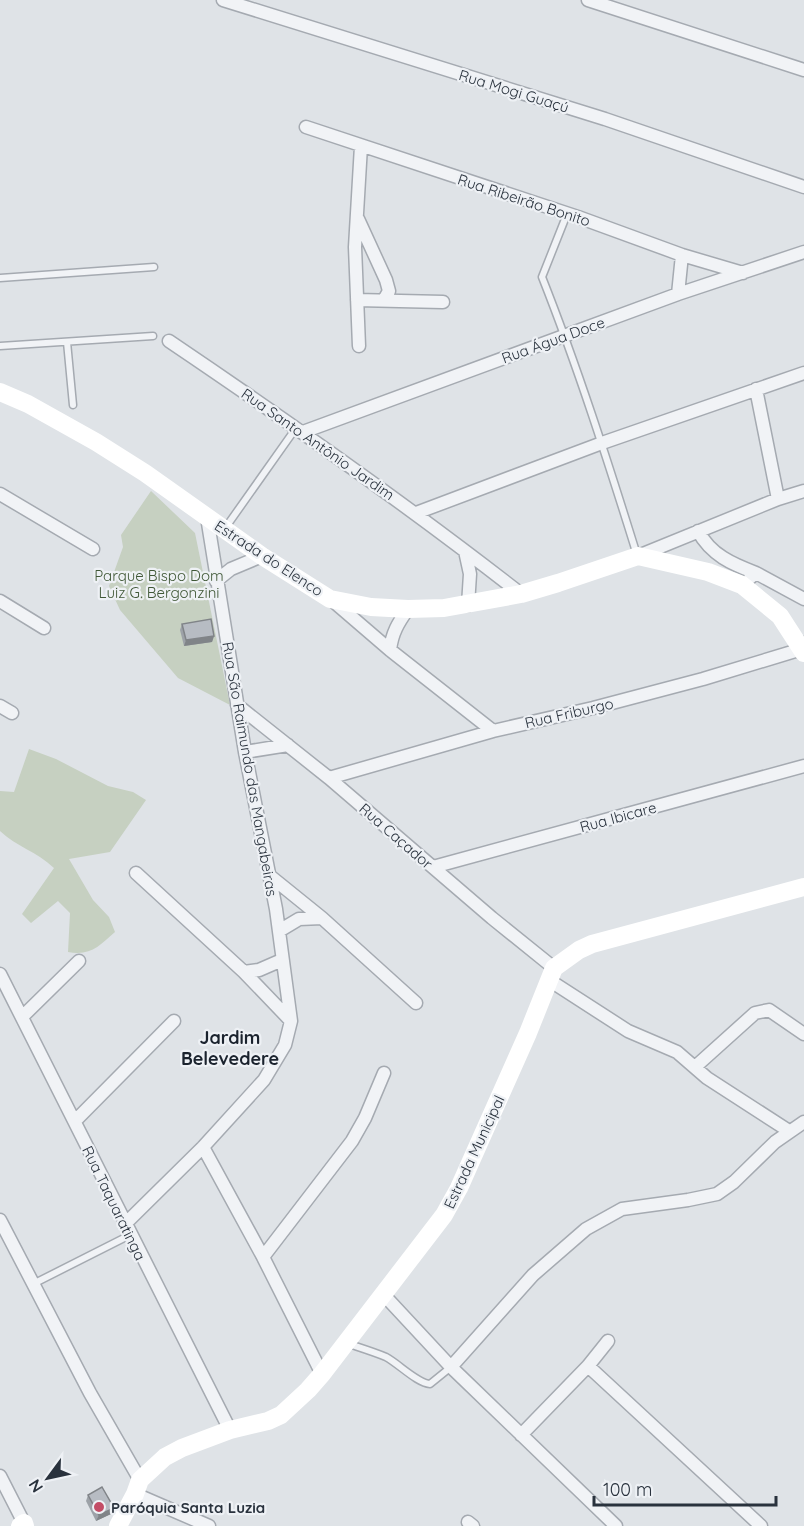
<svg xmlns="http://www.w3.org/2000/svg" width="804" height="1526" font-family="Quicksand,sans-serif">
<rect width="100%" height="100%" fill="#dfe3e7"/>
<!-- green -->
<path fill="#c6d0c1" d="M 151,491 L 195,533 L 230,705 L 178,678 L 120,610 L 109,586 L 123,547 L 121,535 Z
M 29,749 L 56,759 L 108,786 L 133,792 L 146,800 L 110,852 L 69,859 L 93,900 L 109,917 L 115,932 C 99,946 91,956 68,952 L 70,913 L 58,901 L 31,923 L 22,914 L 54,868 C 36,851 17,847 0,831 L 0,791 L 14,792 Z"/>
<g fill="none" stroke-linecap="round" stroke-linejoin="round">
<defs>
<path id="lane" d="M 567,214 L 542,277 C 578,368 608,462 637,555
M 0,278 L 154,267
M 67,342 L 73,405
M 0,346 L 153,336
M 226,527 L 296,428
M 33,1284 L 130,1235
M 349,1344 C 361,1348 374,1352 386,1357 C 399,1364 417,1383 430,1384 L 451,1367"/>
<path id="street" d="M 223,0 L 605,119 L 804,187
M 588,0 L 804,70
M 306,127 L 578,217 L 682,255 L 743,273
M 358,219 L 386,280 L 389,291 L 384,300
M 678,294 L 682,255
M 357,300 L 443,302
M 169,341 C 289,422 407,505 521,594
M 359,346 L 355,247 L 361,146
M 756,389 L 778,499
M 303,432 L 678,294 L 804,252
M 0,494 L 93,549
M 416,513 L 602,443 L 804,373
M 698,531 C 711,555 732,564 756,573
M 465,551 L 470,574 L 468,605
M 638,556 L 778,499 L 804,491
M 750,578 L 756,573 L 804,599
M 216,581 L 231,569 L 262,556
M 0,601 L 44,628
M 333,601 L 390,650 L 493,731
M 390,650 C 392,633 398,623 408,609
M 237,705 L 329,778 L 492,918 L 554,968
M 0,706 L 12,713
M 245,752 L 288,745
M 329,778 L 493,731 L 593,708 L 703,679 L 802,649 L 804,643
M 433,867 L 804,766
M 136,873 L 244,972 L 291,1021
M 270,876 L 322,918 L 416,1003
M 279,931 L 299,919 L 322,918
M 244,972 L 259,970 L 282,960
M 0,974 L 230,1430
M 549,980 L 628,1031 L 677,1052 L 707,1078 L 789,1131
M 22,1017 L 79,961
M 695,1067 L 755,1013 L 769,1010 L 804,1034
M 75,1121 L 174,1021
M 203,1147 L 263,1257 L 322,1374
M 0,1220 L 90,1393 L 140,1480
M 125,1224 L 203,1147 L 264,1080 L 285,1045 L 291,1021 L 276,909 L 245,752 L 207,517
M 263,1257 L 352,1141 L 365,1118 L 384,1073
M 384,1295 L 451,1367 L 616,1526
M 588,1366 L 761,1526
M 451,1367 L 533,1275 L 586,1229 L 622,1209 L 688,1200 L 717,1194 L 734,1182 L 775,1142 L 804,1122
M 521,1435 L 588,1366 L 608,1341
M 0,1476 L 24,1523
M 135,1494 L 209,1526
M 468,1522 L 473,1526"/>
</defs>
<!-- lane casing -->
<use href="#lane" stroke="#a5aab1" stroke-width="9"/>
<!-- street casing -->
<use href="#street" stroke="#a5aab1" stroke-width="15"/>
<!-- lane -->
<use href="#lane" stroke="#f1f3f6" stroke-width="6"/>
<!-- street -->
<use href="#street" stroke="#f1f3f6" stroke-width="12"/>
<!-- secondary -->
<path stroke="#fff" stroke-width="18" d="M 0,392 L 28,404 L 96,442 L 145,473 L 262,556 L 330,599 L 371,607 L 408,609 L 444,608 L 521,594 L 558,583 L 638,556 L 708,572 L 742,585 L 780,616 L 804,653
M 20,1526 L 24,1523 L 25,1526
M 118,1526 L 135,1494 L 140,1480 L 165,1457 L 182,1448 L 230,1430 L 268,1421 L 281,1415 L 308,1390 L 322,1374 L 444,1215 L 459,1188 L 528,1033 L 554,968 L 579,950 L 592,944 L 804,887"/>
</g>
<!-- wall -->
<path fill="#9da2a8" d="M 182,624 L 214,636 L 212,642 L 184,646 L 180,630 Z
M 88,1495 L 111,1514 L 96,1521 L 86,1501 Z"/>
<!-- shaded-wall -->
<path fill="#808488" d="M 214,636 L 212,642 L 184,646 L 186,640 Z
M 114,1508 L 111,1514 L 96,1521 L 99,1515 Z"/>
<!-- building -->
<path fill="#b7bcc3" stroke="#808488" stroke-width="1.5" d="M 211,619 L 214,636 L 186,640 L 182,624 Z
M 102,1487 L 114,1508 L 99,1515 L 88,1495 Z"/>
<!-- markers -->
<circle fill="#c34d66" stroke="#eef1f5" stroke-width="2" cx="99" cy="1507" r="6"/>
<g text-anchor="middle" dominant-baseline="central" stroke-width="4.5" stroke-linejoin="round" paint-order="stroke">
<!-- street labels -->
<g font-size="15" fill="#29323d" stroke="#eef1f5">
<text transform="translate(514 91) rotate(17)">Rua Mogi Guaçú</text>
<text transform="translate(524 200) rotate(18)">Rua Ribeirão Bonito</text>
<text transform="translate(553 340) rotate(-20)">Rua Água Doce</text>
<text transform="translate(318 444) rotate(35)">Rua Santo Antônio Jardim</text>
<text transform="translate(269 558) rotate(33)">Estrada do Elenco</text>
<text transform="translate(569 713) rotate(-13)">Rua Friburgo</text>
<text transform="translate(250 769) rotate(80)">Rua São Raimundo das Mangabeiras</text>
<text transform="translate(618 817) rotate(-15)">Rua Ibicare</text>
<text transform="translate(396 836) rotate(41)">Rua Caçador</text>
<text transform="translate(474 1152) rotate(-65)">Estrada Municipal</text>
<text transform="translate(114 1203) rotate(64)">Rua Taquaratinga</text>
</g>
<!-- park labels -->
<g font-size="15" fill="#405837" stroke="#eef1f5">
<text x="159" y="575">Parque Bispo Dom<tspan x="159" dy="17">Luiz G. Bergonzini</tspan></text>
</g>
<!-- poi labels -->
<g font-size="15" font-weight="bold" fill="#29323d" stroke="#eef1f5" text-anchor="start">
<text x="111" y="1507">Paróquia Santa Luzia</text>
</g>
<!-- quarter labels -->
<g font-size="18" font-weight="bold" fill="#1b232e" stroke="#eef1f5">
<text x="230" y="1037">Jardim<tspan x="230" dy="21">Belevedere</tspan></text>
</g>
</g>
<!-- north arrow -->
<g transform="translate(48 1478) rotate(237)" stroke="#eef1f5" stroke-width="4.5" paint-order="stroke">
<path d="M0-4.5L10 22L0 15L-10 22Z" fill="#29323d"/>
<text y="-9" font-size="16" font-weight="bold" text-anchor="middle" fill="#29323d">N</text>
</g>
<!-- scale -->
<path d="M594 1496v9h182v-9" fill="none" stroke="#29323d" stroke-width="3"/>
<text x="603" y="1496" font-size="18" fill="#29323d" stroke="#eef1f5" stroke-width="4.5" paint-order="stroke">100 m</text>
</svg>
